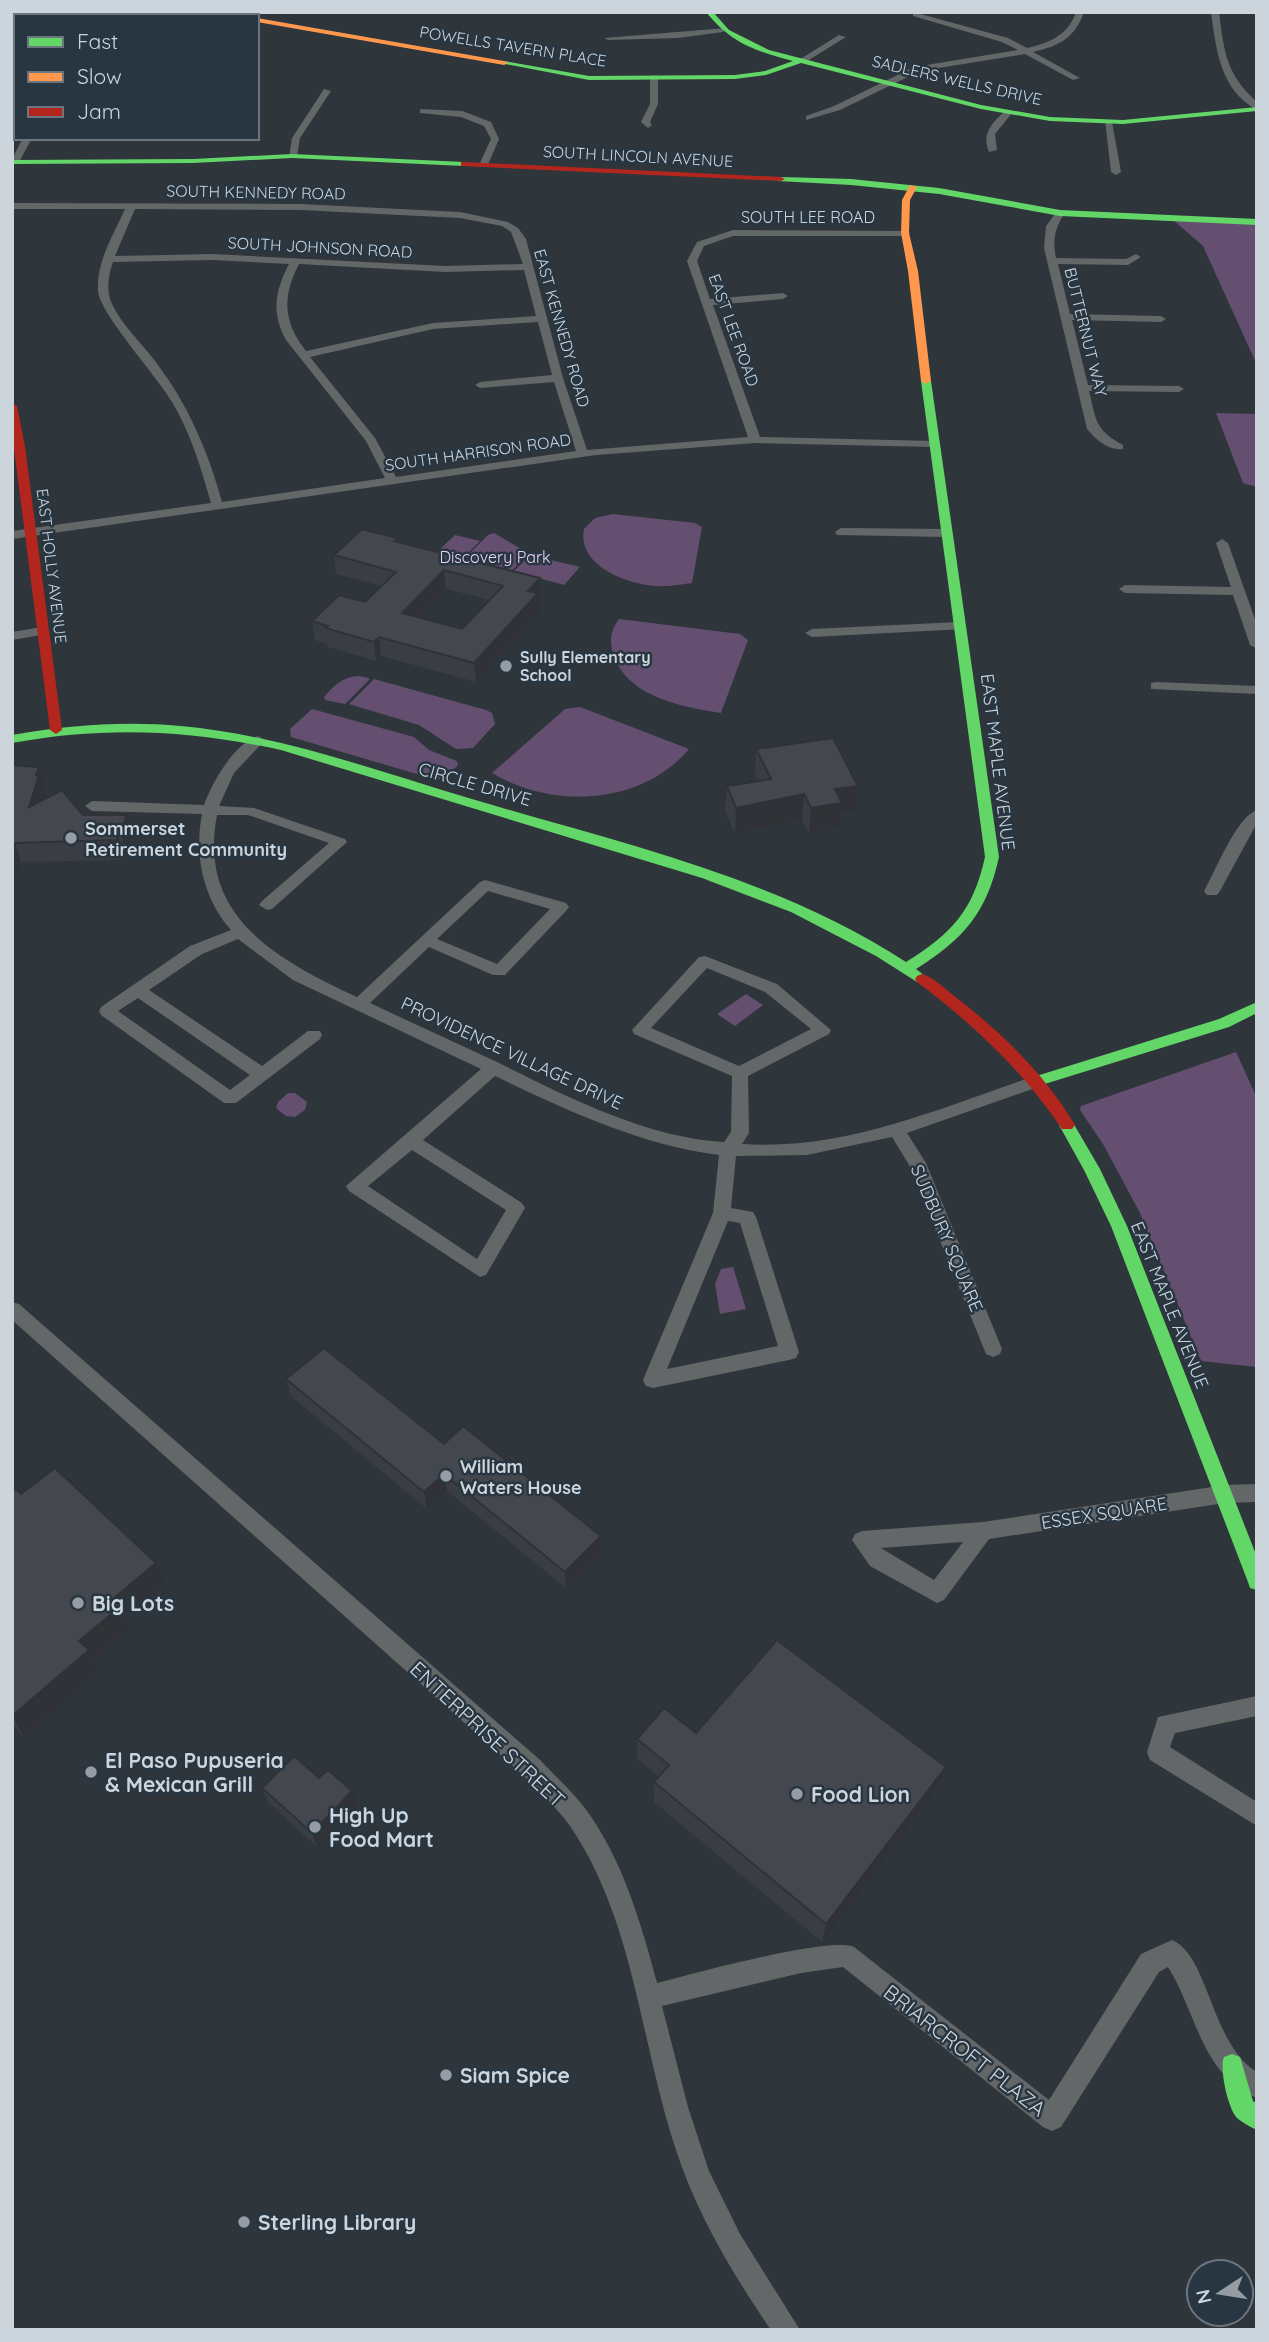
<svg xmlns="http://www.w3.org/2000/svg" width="1269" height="2342" font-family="Quicksand,sans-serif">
<rect width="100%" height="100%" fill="#2e353b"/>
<!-- green -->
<path fill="#644f71" d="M 1172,219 L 1257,222 L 1257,365 L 1203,246 Z
M 1216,413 L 1257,414 L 1257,487 L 1243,483 Z
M 613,514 L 695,523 L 702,527 L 692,583 C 677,585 662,588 647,585 C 620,581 577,563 584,529 L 595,518 Z
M 494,533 L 528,553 L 505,578 L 462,561 L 488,535 Z
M 455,535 L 480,541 L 463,558 L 438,551 Z
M 530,555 L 580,567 L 564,585 L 514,571 Z
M 619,619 L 740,634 L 748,640 L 721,713 C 683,707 628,697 614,656 C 609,642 610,631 619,619 Z
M 358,676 L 369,678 L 369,680 L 345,704 L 325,700 L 324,697 C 334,685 343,677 358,676 Z
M 374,679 L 486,710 L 492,713 L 495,724 L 473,748 L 456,749 L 419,725 L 349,704 Z
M 580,707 L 689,749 C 641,806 552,809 492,773 L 565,709 Z
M 312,709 L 414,737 L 429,750 L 457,761 L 458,765 L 447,776 L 437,780 L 291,737 L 290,729 Z
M 746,994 L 763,1005 L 735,1026 L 717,1014 Z
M 1236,1052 L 1257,1098 L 1257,1367 L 1201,1361 L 1140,1213 L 1103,1144 L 1080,1110 L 1081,1106 Z
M 288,1093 L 295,1093 L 307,1102 L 305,1110 L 295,1117 L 286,1116 L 276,1108 L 278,1102 Z
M 733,1267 L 746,1309 L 720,1314 L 715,1284 L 721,1269 Z"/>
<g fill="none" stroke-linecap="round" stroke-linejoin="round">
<!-- street -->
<path fill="#646768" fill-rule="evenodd" d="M 913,12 L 1008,38 L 1027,48 C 1050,43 1068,35 1076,12 L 1084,12 C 1075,38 1059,46 1033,52 L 1080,78 L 1073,80 L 1025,54 L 920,71 L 840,110 L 806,120 L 806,116 L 834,106 L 914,67 L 1018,50 L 1002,42 L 913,16 Z
M 1211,12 L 1219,12 C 1224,52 1226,74 1257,102 L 1257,110 C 1220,90 1216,49 1211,12 Z
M 12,18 L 16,18 L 16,22 L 12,22 Z
M 726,28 L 723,32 L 678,38 L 608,40 L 604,38 Z
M 839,35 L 846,37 L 804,63 L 797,61 Z
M 654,75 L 658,78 L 658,104 L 650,122 L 652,125 L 648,128 L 641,122 L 650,104 L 650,78 Z
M 12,79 L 16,79 L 16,85 L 12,85 Z
M 324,89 L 331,91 L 300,138 L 297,156 L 289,158 L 292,138 Z
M 420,109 L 462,111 L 491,122 L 499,139 L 487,167 L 479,165 L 491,139 L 484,126 L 461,117 L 420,113 Z
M 1005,111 L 1012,113 L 995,134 L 997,150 L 989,152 C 981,134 992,123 1005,111 Z
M 12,116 L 16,116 L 16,122 L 12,122 Z
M 1105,120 L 1112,122 L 1121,172 L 1116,175 L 1111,172 Z
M 23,138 L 32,138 L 18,164 L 12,164 L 12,159 Z
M 12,203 L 301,204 L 460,212 L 508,222 L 518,228 L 526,239 L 563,378 L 587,450 L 748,437 L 687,261 L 697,242 L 733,230 L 908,231 L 910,233 L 905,236 L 733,236 L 704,246 L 697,261 L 710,299 L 783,293 L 788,296 L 783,299 L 713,305 L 760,437 L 934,441 L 940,444 L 934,447 L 755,443 L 596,455 L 12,539 L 12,531 L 211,503 C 201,468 191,434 172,402 C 157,376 100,314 98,291 C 96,262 114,234 125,209 L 12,209 ZM 135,209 L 301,210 L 460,218 L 502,226 L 511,232 L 523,264 L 445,266 L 212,254 L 115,256 ZM 212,260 L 289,264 C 275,291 271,313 286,340 L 366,441 L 385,478 L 222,502 C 208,451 189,407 158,365 C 144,345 122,326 112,304 C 106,291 108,276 113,262 ZM 299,264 L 445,272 L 524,270 L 536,316 L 433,323 L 306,351 C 283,322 282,297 299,264 ZM 538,322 L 552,375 L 480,382 L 475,385 L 480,388 L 554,382 L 576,451 L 396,477 L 375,438 L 310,357 L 433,329 Z
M 1057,211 L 1065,213 C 1055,227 1052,241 1056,258 L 1126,259 L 1136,254 L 1141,257 L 1128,265 L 1058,264 L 1070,314 L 1161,316 L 1166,319 L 1161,322 L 1072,320 L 1088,385 L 1179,386 L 1184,389 L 1179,392 L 1089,391 C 1096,420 1095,430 1123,445 L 1123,449 C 1109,451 1096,440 1087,429 L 1044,248 L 1046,226 Z
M 841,528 L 947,529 L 953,533 L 947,537 L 837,535 L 835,532 Z
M 1222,539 L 1228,543 L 1257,625 L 1257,649 L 1250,645 L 1233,595 L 1125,593 L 1119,589 L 1125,585 L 1231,587 L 1216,543 Z
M 959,622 L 965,626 L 964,629 L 812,637 L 805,633 L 812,629 Z
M 42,627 L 49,631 L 47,634 L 12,640 L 12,632 Z
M 1156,682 L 1257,686 L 1257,694 L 1151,689 L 1151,683 Z
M 258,736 L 265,740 L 234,773 L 219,806 L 254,808 L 345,839 L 347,842 L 272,909 L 267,910 L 259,905 L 262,901 L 329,843 L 248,815 L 217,815 C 197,917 278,960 357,997 L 480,882 L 485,880 L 566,903 L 569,907 L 566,911 L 505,975 L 493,975 L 429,947 L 370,1003 C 412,1023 455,1042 497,1062 C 568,1097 644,1137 724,1142 L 731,1132 L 732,1076 L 634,1034 L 632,1030 L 699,957 L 705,956 L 777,984 L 831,1030 L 829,1034 L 748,1076 L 749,1133 L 742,1144 C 842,1151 936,1110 1029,1078 L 1041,1078 L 1043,1082 L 1041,1086 L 907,1133 L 926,1163 L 1002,1349 L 1000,1354 L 993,1357 L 986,1354 L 984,1349 L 909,1165 L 892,1137 L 807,1155 L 736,1156 L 731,1208 L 753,1212 L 756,1217 L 799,1352 L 796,1358 L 789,1360 L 653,1388 L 646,1386 L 643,1380 L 713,1213 L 719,1155 C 640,1145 566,1110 495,1076 L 423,1140 L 522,1203 L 525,1208 L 486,1275 L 480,1277 L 349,1191 L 346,1186 L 481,1069 L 293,980 L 238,939 L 202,954 L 149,990 L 262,1066 L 308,1031 L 320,1031 L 322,1035 L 320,1039 L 236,1103 L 224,1103 L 101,1015 L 99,1011 L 101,1007 L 190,946 L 231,930 C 203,899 194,855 202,814 L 92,811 L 85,806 L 92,801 L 204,805 C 212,783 234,743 258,736 ZM 488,891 L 550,909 L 497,964 L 437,939 ZM 707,968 L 765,992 L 811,1029 L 739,1066 L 651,1028 ZM 138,998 L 250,1075 L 230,1090 L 118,1011 ZM 412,1150 L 506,1210 L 477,1259 L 368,1186 ZM 728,1221 L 740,1223 L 778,1346 L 667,1369 Z
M 1257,810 L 1257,823 L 1220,891 L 1217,895 L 1207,895 L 1204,891 C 1215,872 1237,816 1257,810 Z
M 12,1302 L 19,1304 L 539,1759 C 554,1775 571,1790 584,1807 C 622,1857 641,1923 657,1983 C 692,1974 829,1936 854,1947 L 1049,2100 L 1141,1954 L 1172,1940 C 1209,1955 1211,2045 1257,2072 L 1257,2098 C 1201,2075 1197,2013 1168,1967 L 1159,1972 L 1061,2127 L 1052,2131 L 1043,2127 L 843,1967 L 801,1973 L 662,2006 L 688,2107 L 709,2171 L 740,2234 L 800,2330 L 771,2330 C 732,2273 696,2213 675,2147 C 640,2040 634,1920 570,1826 C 557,1807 538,1792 523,1775 L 12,1320 Z
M 1257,1484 L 1257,1502 L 1225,1503 L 989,1539 L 944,1600 L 937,1603 L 870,1566 L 852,1540 L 855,1534 L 862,1531 L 983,1522 L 1225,1485 ZM 963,1542 L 934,1580 L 881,1548 Z
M 1257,1696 L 1257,1716 L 1175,1733 L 1170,1747 L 1257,1802 L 1257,1826 L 1150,1760 L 1147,1752 L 1158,1717 Z"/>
<!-- fast -->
<path fill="#63d668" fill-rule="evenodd" d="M 209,12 L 224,12 L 235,16 L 220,16 Z
M 706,12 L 713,12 L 729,30 L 769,50 L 981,105 L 1050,117 L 1123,120 L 1257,107 L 1257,111 L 1123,124 L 1050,121 L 981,109 L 801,63 L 766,75 L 735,79 L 589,80 L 500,63 L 504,61 L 589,76 L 735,75 L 765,71 L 793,61 C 755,51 731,43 706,12 Z
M 292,154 L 464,162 L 468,164 L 464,166 L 292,158 L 193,163 L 12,164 L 12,160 L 193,159 Z
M 781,177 L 851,179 L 939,188 L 1060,210 L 1257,219 L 1257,225 L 1060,216 L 939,194 L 851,185 L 778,181 L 778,177 Z
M 926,378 L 931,381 L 999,857 C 987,912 964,939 916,969 L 929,979 L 927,982 L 917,982 L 876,956 L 791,912 L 702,878 L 281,750 C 188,730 107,726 12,743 L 12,735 C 68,725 124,721 181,726 C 281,735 377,771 472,799 C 619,843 776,877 906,962 C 952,933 973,911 985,857 L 921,381 Z
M 1257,1002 L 1257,1013 L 1229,1027 L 1035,1087 L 1027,1082 L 1030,1078 L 1219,1019 Z
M 1067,1119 L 1072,1121 L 1100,1169 L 1127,1226 L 1257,1557 L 1257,1590 L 1250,1588 L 1248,1582 L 1111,1226 L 1084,1170 L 1059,1125 Z
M 1232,2054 L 1240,2057 L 1253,2101 L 1257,2104 L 1257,2130 C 1250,2127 1243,2123 1237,2118 C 1228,2109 1219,2068 1224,2057 Z"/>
<!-- slow -->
<path fill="#ff974d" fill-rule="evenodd" d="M 257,18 L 504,61 L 508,63 L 504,65 L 257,22 Z
M 910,185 L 917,187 L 910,200 L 909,233 L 918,271 L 931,381 L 926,384 L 921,381 L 908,271 L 901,233 L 902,200 Z"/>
<!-- jam -->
<path fill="#b3261e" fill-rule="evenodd" d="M 464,162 L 781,177 L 785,179 L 781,181 L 461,166 L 461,162 Z
M 12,403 L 17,406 L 25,446 L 62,730 L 56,734 L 50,730 L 12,433 Z
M 922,974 C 933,977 944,988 953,995 C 1000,1031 1045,1074 1075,1125 L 1072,1129 L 1062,1129 C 1022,1070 973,1024 917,982 L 915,979 L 917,976 Z"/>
</g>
<!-- wall -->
<path fill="#3a3e43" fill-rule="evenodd" d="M 397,542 L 540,578 L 541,597 L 539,599 L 539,612 L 476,682 L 381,656 L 376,661 L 328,647 L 327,644 L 315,640 L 312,621 L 365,602 L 382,586 L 336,574 L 334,555 ZM 446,589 L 489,600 L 462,629 L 418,617 Z
M 756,749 L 858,786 L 855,811 L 841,813 L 839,828 L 809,833 L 802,820 L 735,833 L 725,811 L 727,786 L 758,781 L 755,774 Z
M 12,765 L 44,786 L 43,788 L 45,794 L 43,800 L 131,834 L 127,854 L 123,854 L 122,860 L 21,862 L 12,891 Z
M 286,1379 L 444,1444 L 601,1536 L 601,1553 L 566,1588 L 447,1491 L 427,1509 L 291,1396 Z
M 12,1492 L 21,1494 L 165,1585 L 126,1618 L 130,1627 L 93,1660 L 99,1671 L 24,1737 L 12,1724 Z
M 696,1733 L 946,1767 L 940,1786 L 822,1942 L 654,1802 L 654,1782 L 659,1777 L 637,1759 L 637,1739 Z
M 319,1778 L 356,1806 L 317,1847 L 268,1802 L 262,1788 Z"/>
<!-- shaded-wall -->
<path fill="#303237" d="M 444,570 L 446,589 L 404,631 L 402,613 Z
M 540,578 L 541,597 L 539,599 L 539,612 L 476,682 L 474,663 L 528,591 Z
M 379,637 L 381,656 L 376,661 L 374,642 Z
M 39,767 L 44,786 L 43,788 L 45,794 L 34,826 L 29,807 Z
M 858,786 L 855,811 L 841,813 L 839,828 L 809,833 L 811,808 L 835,789 Z
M 804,794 L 802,820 L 735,833 L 736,808 Z
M 126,815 L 131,834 L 127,854 L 121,835 Z
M 118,835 L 123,854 L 122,860 L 117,840 Z
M 15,843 L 21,862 L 12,891 L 12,851 Z
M 444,1474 L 447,1491 L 427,1509 L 424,1492 Z
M 601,1536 L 601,1553 L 566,1588 L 565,1572 Z
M 156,1563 L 165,1585 L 126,1618 L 130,1627 L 93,1660 L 99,1671 L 24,1737 L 12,1716 L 113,1599 Z
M 946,1767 L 940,1786 L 822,1942 L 826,1924 Z
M 352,1791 L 356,1806 L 317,1847 L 312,1833 Z"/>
<!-- building -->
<path fill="#44484e" stroke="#303237" stroke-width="2" fill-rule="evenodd" d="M 362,529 L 397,538 L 394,541 L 540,578 L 528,591 L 538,593 L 474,663 L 379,637 L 374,642 L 325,628 L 328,626 L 312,621 L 339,595 L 365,602 L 396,572 L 334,555 ZM 444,570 L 503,586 L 462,629 L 402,613 Z
M 833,738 L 858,786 L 835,789 L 842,803 L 811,808 L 804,794 L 736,808 L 727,786 L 771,779 L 756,749 Z
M 12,765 L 39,767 L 36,775 L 39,775 L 29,807 L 62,790 L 83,815 L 126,815 L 121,835 L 118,835 L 117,840 L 15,843 L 12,851 Z
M 324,1348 L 444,1444 L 463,1426 L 601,1536 L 565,1572 L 444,1474 L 424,1492 L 286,1379 Z
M 55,1468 L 156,1563 L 113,1599 L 121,1606 L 79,1641 L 89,1650 L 12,1716 L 12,1492 L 16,1489 L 21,1494 Z
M 777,1640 L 946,1767 L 826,1924 L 654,1782 L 669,1765 L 637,1739 L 664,1708 L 696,1733 Z
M 294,1756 L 319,1778 L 328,1770 L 352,1791 L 312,1833 L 262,1788 Z"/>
<!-- markers -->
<g fill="#959ca4" stroke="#283641" stroke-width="2.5">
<circle cx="506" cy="666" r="7"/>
<circle cx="71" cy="838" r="7"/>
<circle cx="446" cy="1476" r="7"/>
<circle cx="78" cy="1603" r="7"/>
<circle cx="91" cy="1772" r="7"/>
<circle cx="797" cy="1794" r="7"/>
<circle cx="315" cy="1827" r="7"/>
<circle cx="446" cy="2075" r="7"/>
<circle cx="244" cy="2222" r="7"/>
</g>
<g text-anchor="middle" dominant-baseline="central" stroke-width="5" stroke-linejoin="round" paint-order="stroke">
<!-- far-street labels -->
<g font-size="16" fill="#ccd4dc" stroke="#283641">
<text transform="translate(513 46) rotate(9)">POWELLS TAVERN PLACE</text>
<text transform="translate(957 80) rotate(13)">SADLERS WELLS DRIVE</text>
<text transform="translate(638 156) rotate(3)">SOUTH LINCOLN AVENUE</text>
<text transform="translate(256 192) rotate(1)">SOUTH KENNEDY ROAD</text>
<text x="808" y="217">SOUTH LEE ROAD</text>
<text transform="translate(320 247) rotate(3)">SOUTH JOHNSON ROAD</text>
<text transform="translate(562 328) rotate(74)">EAST KENNEDY ROAD</text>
<text transform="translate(734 330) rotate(70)">EAST LEE ROAD</text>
<text transform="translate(1086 332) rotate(76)">BUTTERNUT WAY</text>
<text transform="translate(478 452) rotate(-8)">SOUTH HARRISON ROAD</text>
<text transform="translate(52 566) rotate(83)">EAST HOLLY AVENUE</text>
</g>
<!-- far-park labels -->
<g font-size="16" fill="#e8d1f5" stroke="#283641">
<text x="495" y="557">Discovery Park</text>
</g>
<!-- far-poi labels -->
<g font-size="16" font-weight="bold" fill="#ccd4dc" stroke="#283641" text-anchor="start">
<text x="520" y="657">Sully Elementary<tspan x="520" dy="18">School</tspan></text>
</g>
<!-- street labels -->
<g font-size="18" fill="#ccd4dc" stroke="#283641">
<text transform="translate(998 762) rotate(83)">EAST MAPLE AVENUE</text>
<text transform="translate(475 784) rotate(16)">CIRCLE DRIVE</text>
<text transform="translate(512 1053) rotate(25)">PROVIDENCE VILLAGE DRIVE</text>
<text transform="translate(947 1238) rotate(67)">SUDBURY SQUARE</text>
<text transform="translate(1170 1305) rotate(68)">EAST MAPLE AVENUE</text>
<text transform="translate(1104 1513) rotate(-9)">ESSEX SQUARE</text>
</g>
<!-- poi labels -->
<g font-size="18" font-weight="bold" fill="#ccd4dc" stroke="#283641" text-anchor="start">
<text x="85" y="828">Sommerset<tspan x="85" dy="21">Retirement Community</tspan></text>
<text x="460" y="1466">William<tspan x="460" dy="21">Waters House</tspan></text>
</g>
<!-- near-poi labels -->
<g font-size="21" font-weight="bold" fill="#ccd4dc" stroke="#283641" text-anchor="start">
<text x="92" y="1603">Big Lots</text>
<text x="105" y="1760">El Paso Pupuseria<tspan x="105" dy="24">&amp; Mexican Grill</tspan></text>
<text x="811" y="1794">Food Lion</text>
<text x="329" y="1815">High Up<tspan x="329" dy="24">Food Mart</tspan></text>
<text x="460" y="2075">Siam Spice</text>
<text x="258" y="2222">Sterling Library</text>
</g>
<!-- near-street labels -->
<g font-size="21" fill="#ccd4dc" stroke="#283641">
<text transform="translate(488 1734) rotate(43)">ENTERPRISE STREET</text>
<text transform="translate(965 2050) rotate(38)">BRIARCROFT PLAZA</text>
</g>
</g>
<!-- border -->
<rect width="1269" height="2342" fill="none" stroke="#ccd4dc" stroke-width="28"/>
<!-- legend -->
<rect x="14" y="14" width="245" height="126" fill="#283641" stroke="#6a757f" stroke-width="2"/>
<rect x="28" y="37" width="35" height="10" fill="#63d668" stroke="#6a757f" stroke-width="2"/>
<text x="77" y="49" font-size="21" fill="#ccd4dc">Fast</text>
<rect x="28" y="72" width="35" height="10" fill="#ff974d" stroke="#6a757f" stroke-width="2"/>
<text x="77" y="84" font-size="21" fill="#ccd4dc">Slow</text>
<rect x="28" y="107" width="35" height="10" fill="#b3261e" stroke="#6a757f" stroke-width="2"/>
<text x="77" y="119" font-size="21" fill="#ccd4dc">Jam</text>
<!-- north arrow -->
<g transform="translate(1220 2293) rotate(258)"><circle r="33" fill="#283641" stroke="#6a757f" stroke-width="2"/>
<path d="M0-5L12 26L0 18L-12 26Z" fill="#959ca4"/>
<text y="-10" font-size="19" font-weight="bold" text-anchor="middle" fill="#ccd4dc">N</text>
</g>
</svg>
